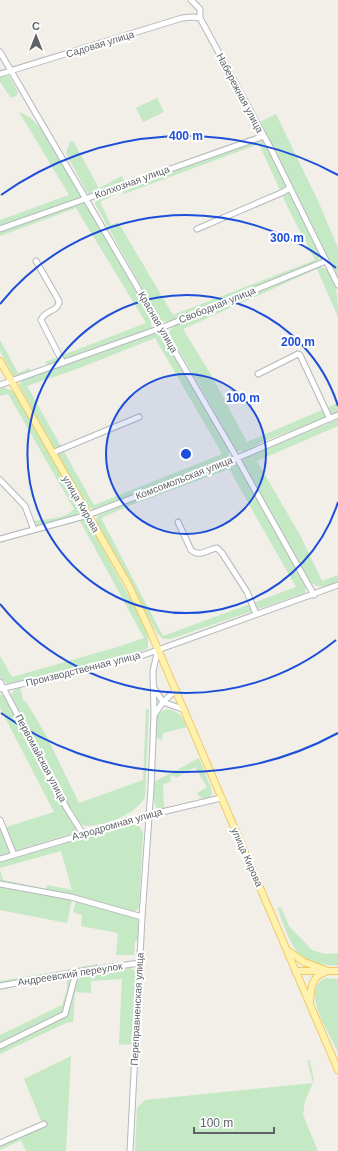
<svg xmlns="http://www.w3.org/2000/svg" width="338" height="1151" font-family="Arial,sans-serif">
<rect width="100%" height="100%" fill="#f1efe8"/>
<!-- green -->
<path fill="#c5e8c5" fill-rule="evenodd" d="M 3,75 L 9,76 L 18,92 L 16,96 L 11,98 L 0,82 L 0,76 Z
M 157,98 L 164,112 L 143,122 L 136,108 Z
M 19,112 C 47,120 64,174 82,196 L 71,202 L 0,227 L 0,220 L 69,195 Z
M 276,114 L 319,203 L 338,248 L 338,278 L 297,194 L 260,122 Z
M 259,139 L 263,139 L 266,144 L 320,256 L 317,261 L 306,267 L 168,322 L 162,321 L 158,317 L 95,204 L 97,199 L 108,194 ZM 259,144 L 289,210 L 315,260 L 173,315 L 118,222 L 111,225 L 100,202 L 122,191 L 124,194 Z
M 73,141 L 99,188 L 122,176 L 125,182 L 91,194 L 87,193 L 66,153 L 70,142 Z
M 84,201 L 150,316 L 152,329 L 48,366 L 45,362 L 146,323 L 76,208 L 0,236 L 0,230 Z
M 317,267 C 338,266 338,301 338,317 L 317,269 L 183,329 L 213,378 L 247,442 L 338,403 L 338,413 L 267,440 L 244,451 L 237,451 L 169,333 L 170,330 L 174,326 Z
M 156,332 L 161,334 L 164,338 L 229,451 L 229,455 L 226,459 L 214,464 L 94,510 L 86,506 L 19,385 L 22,381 L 30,377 ZM 155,338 L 222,454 L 94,505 L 27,386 L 77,369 Z
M 0,340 L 18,373 L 29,368 L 31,372 L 14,377 L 0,351 Z
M 3,387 L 15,392 L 80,508 L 79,513 L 73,516 L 38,525 L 35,524 L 34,521 C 47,519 65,519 74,509 L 8,394 L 0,396 L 0,388 Z
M 338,419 L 338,426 L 257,461 L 300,535 L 322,581 L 338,575 L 338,582 C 327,586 319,590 309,581 L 244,464 L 243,460 L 246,456 L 256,452 L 332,422 Z
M 234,463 L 237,465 L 306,587 L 305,593 L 171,639 L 163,639 L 157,633 L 96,521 L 97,516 L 155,491 L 227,464 ZM 229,469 L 296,587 L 163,636 L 101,518 L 131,505 Z
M 86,518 L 137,611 L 148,636 L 148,648 L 138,653 L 7,684 L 0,677 L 0,656 L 12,677 L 114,648 L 144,638 L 80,521 L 0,543 L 0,540 Z
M 20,687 L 23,700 L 27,703 L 46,735 L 79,803 L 143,780 L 146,709 L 149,709 L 145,797 C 135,815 105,826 85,826 L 80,823 L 65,799 L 11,695 L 14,690 Z
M 0,694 L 5,697 L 65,810 L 76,826 L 77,830 L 74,833 L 0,855 L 0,829 L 54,812 L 0,708 Z
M 167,709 C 179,711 183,717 187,727 L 163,733 L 162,740 L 155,737 L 157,714 Z
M 199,758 L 211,788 L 212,793 L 211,796 C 205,800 200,799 197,793 L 207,787 L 195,767 L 176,778 L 173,775 L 170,777 L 171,781 L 163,785 L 164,808 L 157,808 C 152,801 154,791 154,782 Z
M 132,825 C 138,825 141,827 143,833 L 139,907 L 137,910 L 132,912 L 0,883 L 0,870 L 3,880 L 46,889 L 47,885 L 72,890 L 61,851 L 0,868 L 0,862 L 119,827 Z
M 0,886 L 72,900 L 67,923 L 0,910 Z
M 76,901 L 138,919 L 138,939 L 135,942 L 134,955 L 116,955 L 118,933 L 81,926 L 82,915 L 73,912 Z
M 281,907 L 289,926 L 312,950 L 325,954 L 338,953 L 338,966 C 328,965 316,964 307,960 C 292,953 282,922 278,908 Z
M 97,964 L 97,967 L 0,985 L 0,981 L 66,970 Z
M 130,968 L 134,970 L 136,975 L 133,1044 L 119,1045 L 122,979 L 91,981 L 91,993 L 75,992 L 73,1022 L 66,1023 L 0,1054 L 0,1049 L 60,1019 C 65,1008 70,987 79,979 C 87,970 118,969 130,968 Z
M 65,977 L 71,977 L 72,979 L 62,1012 L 0,1043 L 0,1035 L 62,1005 L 67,989 L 67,978 L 30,984 L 0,990 L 0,988 Z
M 326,978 L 338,979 L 338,1053 C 331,1034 298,990 326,978 Z
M 71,1056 L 66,1151 L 26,1151 L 21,1140 L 0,1150 L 0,1146 L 47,1125 L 46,1121 L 42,1122 L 40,1118 L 24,1079 Z
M 307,1060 L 310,1061 L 314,1080 L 305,1101 L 303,1115 L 318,1151 L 135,1151 L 137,1108 L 145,1100 L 313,1083 Z"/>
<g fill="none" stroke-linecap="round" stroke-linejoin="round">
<defs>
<path id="minor" d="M 191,0 L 200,9 L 200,18 L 271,149 L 338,285
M 0,52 L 237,458 L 314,595
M 0,74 L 182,18 L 193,17 L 200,18
M 0,229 L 264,136
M 197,229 L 281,193 L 290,188
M 36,261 L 59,301 C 59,312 44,310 41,320 L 63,363
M 258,374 L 298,354 L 300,355 L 330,419
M 0,385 L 161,328 L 326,261
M 52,453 L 139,417
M 0,480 L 25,506 L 34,530
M 178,522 L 191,550 C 200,558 208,549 217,548 L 222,553 L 247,592 L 256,614
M 0,539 L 88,515 L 237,458 L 338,415
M 0,682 L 66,807 L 83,834
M 154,688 L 163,702 L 185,710
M 0,689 L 141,656 L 338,585
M 154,715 L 163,702 L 176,690
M 0,820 L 14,855
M 0,859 L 149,815 L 221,798
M 0,884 L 71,897 L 142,917
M 0,986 L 76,972 L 140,963
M 0,1046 L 65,1014 L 76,972
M 0,1143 L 44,1124
M 130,1151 L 142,917 L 151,788 L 154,715 L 153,671 L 158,649"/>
<path id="major" d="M 0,361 L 129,586 L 151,633 L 338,1070
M 287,950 L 304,962 L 328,971
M 295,971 L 338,971
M 310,1002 C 311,987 311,978 325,972"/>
</defs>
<!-- minor casing -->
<use href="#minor" stroke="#b5b8bc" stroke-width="7"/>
<!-- major casing -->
<use href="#major" stroke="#f2c960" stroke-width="8"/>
<!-- minor -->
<use href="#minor" stroke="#fff" stroke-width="5"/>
<!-- major -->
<use href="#major" stroke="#fff2af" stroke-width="6"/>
</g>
<!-- distance rings -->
<circle cx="186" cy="454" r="80" fill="#1d4ed8" fill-opacity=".12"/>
<g fill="none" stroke="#1d4ed8" stroke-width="2">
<circle cx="186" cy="454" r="80"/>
<path d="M338 502A159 159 0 1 1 338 406"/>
<path d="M336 640A239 239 0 0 1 0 604M0 304A239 239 0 0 1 336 268"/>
<path d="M338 733A318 318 0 0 1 1 713M1 195A318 318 0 0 1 338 175"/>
</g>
<g text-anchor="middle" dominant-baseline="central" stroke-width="4" stroke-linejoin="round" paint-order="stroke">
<!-- street labels -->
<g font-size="10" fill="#5f6368" stroke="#fff">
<text transform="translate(100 44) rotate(-17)">Садовая улица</text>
<text transform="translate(240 93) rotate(62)">Набережная улица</text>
<text transform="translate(132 182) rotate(-20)">Колхозная улица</text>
<text transform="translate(217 305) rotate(-22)">Свободная улица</text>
<text transform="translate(158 322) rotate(60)">Красная улица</text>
<text transform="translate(184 478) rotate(-21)">Комсомольская улица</text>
<text transform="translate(81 504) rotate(60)">улица Кирова</text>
<text transform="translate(83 669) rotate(-14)">Производственная улица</text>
<text transform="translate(41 758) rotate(62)">Первомайская улица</text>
<text transform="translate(117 824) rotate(-16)">Аэродромная улица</text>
<text transform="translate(247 857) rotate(66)">улица Кирова</text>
<text transform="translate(70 974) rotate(-9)">Андреевский переулок</text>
<text transform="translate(137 1009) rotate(-87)">Переправненская улица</text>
</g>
</g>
<circle cx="186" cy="454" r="6" fill="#1d4ed8" stroke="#fff" stroke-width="2"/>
<g font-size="12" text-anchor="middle" font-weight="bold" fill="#1d4ed8" stroke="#fff" stroke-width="4" stroke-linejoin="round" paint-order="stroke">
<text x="186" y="140">400 m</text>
<text x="287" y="242">300 m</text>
<text x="298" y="346">200 m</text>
<text x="243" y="402">100 m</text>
</g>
<!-- north arrow -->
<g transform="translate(36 36)" stroke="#ffffff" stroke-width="3" paint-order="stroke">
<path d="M0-3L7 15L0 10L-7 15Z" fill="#5f6368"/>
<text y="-6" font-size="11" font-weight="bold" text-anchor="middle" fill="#5f6368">С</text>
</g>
<!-- scale -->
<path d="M194 1127v6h80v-6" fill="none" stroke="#5f6368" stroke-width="2"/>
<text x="200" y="1127" font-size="12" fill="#5f6368" stroke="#ffffff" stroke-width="3" paint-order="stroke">100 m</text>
</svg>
